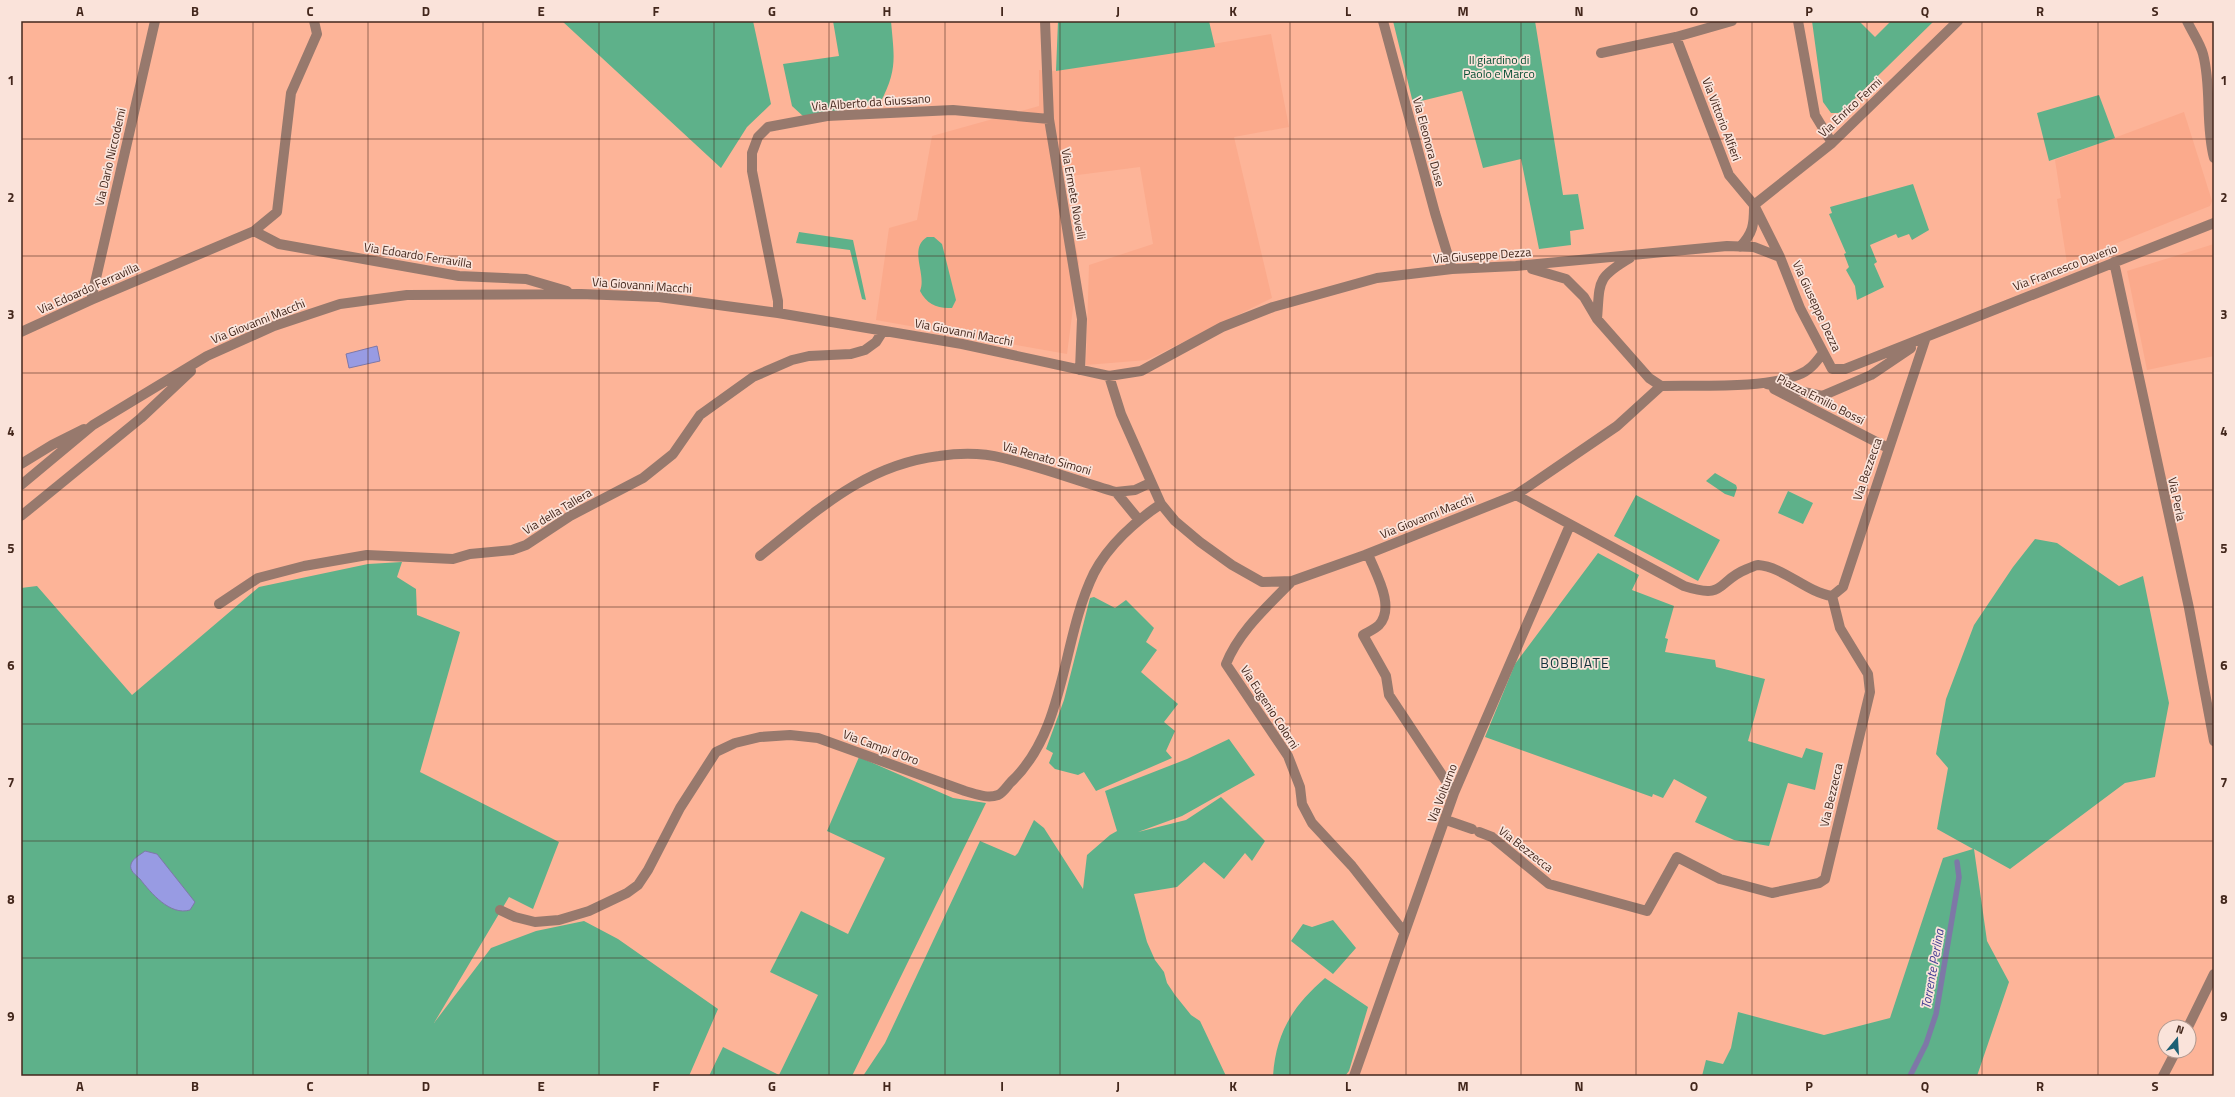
<svg xmlns="http://www.w3.org/2000/svg" width="2235" height="1097" font-family="'Titillium Web',sans-serif">
<rect width="100%" height="100%" fill="#fdb498"/>
<!-- built -->
<path fill="#fbaa8c" d="M 1271,34 L 1289,127 L 1234,137 L 1272,298 L 1147,360 L 1086,365 L 1089,265 L 1153,244 L 1140,167 L 1062,177 L 1079,262 L 1067,354 L 876,320 L 889,228 L 917,220 L 932,136 L 1039,106 L 1039,70 L 1056,71 Z
M 2184,112 L 2212,201 L 2210,206 L 2067,263 L 2057,199 L 2061,198 L 2055,160 Z
M 2214,244 L 2214,356 L 2147,370 L 2127,271 Z"/>
<!-- green -->
<path fill="#5eb18a" d="M 562,21 L 753,21 L 771,104 L 747,127 L 721,168 Z
M 833,21 L 891,21 C 894,57 898,69 880,103 L 804,117 L 792,106 L 783,64 L 839,56 Z
M 1058,21 L 1209,21 L 1215,47 L 1056,71 Z
M 1393,21 L 1535,21 L 1563,195 L 1578,194 L 1584,229 L 1570,231 L 1571,245 L 1539,249 L 1521,159 L 1483,168 L 1462,91 L 1413,103 Z
M 1812,21 L 1859,21 L 1875,37 L 1891,21 L 1934,21 L 1840,113 L 1831,113 L 1823,102 Z
M 2099,95 L 2115,138 L 2049,161 L 2037,113 Z
M 1913,184 L 1929,230 L 1912,240 L 1909,234 L 1898,238 L 1896,234 L 1870,245 L 1877,262 L 1874,264 L 1884,287 L 1857,300 L 1855,286 L 1846,270 L 1849,267 L 1844,254 L 1846,253 L 1829,214 L 1832,213 L 1830,207 Z
M 799,232 L 853,240 L 866,300 L 862,299 L 850,250 L 796,243 Z
M 927,237 L 934,237 L 942,244 L 956,300 L 952,308 C 937,309 927,304 920,291 C 927,274 908,249 927,237 Z
M 1715,473 L 1736,485 L 1737,488 L 1734,497 L 1725,494 L 1706,481 Z
M 1788,491 L 1813,503 L 1803,524 L 1778,513 Z
M 1636,495 L 1720,540 L 1698,581 L 1614,536 Z
M 2035,539 L 2057,543 L 2119,586 L 2143,576 L 2169,703 L 2155,777 L 2125,783 L 2010,869 L 1974,849 L 1987,941 L 2009,982 L 1977,1076 L 1702,1076 L 1706,1060 L 1723,1064 L 1731,1048 L 1738,1012 L 1824,1035 L 1890,1018 L 1943,858 L 1973,849 L 1937,829 L 1948,768 L 1936,754 L 1946,699 L 1974,625 L 2013,567 Z
M 1598,553 L 1639,575 L 1632,590 L 1674,606 L 1665,638 L 1668,639 L 1665,652 L 1715,660 L 1716,667 L 1765,679 L 1748,741 L 1802,758 L 1806,748 L 1823,753 L 1815,790 L 1788,783 L 1769,846 L 1734,840 L 1695,822 L 1707,797 L 1674,779 L 1663,798 L 1653,794 L 1652,797 L 1485,737 L 1515,664 Z
M 402,562 L 397,577 L 416,589 L 417,615 L 460,632 L 420,772 L 559,842 L 533,909 L 509,897 L 434,1023 L 491,948 L 536,931 L 584,921 L 618,939 L 718,1009 L 689,1076 L 21,1076 L 21,588 L 37,586 L 132,695 L 259,587 L 368,564 Z
M 1094,597 L 1115,608 L 1126,600 L 1154,628 L 1146,642 L 1157,650 L 1141,672 L 1178,704 L 1164,722 L 1175,731 L 1166,751 L 1172,758 L 1096,791 L 1084,772 L 1078,775 L 1055,769 L 1049,763 L 1053,753 L 1046,749 L 1064,700 L 1090,598 Z
M 1229,739 L 1255,775 L 1182,816 L 1138,832 L 1186,820 L 1221,797 L 1265,841 L 1252,861 L 1245,853 L 1224,879 L 1204,862 L 1177,887 L 1134,894 L 1147,942 L 1155,960 L 1164,972 L 1167,983 L 1175,995 L 1191,1015 L 1200,1021 L 1226,1076 L 863,1076 L 885,1043 L 980,841 L 1015,856 L 1018,853 L 1034,820 L 1044,828 L 1083,889 L 1087,855 L 1110,835 L 1117,831 L 1105,791 L 1187,759 Z
M 859,757 L 953,798 L 986,803 L 852,1076 L 709,1076 L 723,1047 L 779,1075 L 818,995 L 770,972 L 801,911 L 848,934 L 885,858 L 827,831 Z
M 1333,920 L 1356,948 L 1333,974 L 1291,941 L 1303,924 L 1312,927 Z
M 1325,978 L 1368,1007 L 1349,1071 L 1345,1076 L 1273,1076 C 1276,1032 1293,1006 1325,978 Z"/>
<!-- water -->
<path fill="#989be3" stroke="#7e78a7" d="M 377,346 L 380,361 L 349,368 L 346,354 Z
M 145,851 L 157,854 L 195,902 L 190,910 C 170,916 151,893 140,879 C 136,875 129,871 131,864 C 133,858 140,855 145,851 Z"/>
<g fill="none" stroke-linecap="round" stroke-linejoin="round">
<!-- stream -->
<path stroke="#7e78a7" stroke-width="5.5" d="M 1910,1076 L 1926,1044 L 1936,1014 L 1959,877 L 1957,862"/>
<!-- minor -->
<path stroke="#97796d" stroke-width="10" d="M 1045,21 L 1049,119 L 1082,319 L 1080,370
M 1383,21 L 1435,213 L 1452,269
M 1798,21 L 1815,115 L 1832,143
M 2187,21 C 2192,32 2200,43 2203,54 C 2212,88 2205,124 2214,158
M 1676,37 L 1729,175 L 1754,205 L 1780,257 L 1800,308 L 1832,369 L 1845,369 L 2214,223
M 1601,53 L 1676,37 L 1732,21
M 1754,205 L 1832,143 L 1958,21
M 254,231 L 277,212 L 291,93 L 317,34 L 314,21
M 1740,247 C 1753,233 1754,225 1754,207
M 2114,262 L 2189,608 L 2214,741
M 1532,269 L 1566,279 L 1584,297 L 1597,319 L 1649,378 L 1661,386 C 1698,385 1766,389 1798,375 C 1810,371 1816,362 1823,353
M 91,300 L 155,21
M 778,313 L 778,301 L 752,171 L 752,153 L 758,137 L 768,127 L 827,116 L 953,110 L 1049,119
M 1597,319 C 1600,281 1596,278 1630,258
M 21,332 L 91,300 L 254,231 L 279,244 L 459,276 L 526,279 L 567,291
M 1109,376 L 1121,414 L 1161,504 L 1175,521 L 1200,542 L 1232,565 L 1262,582 L 1292,581 L 1365,555 L 1516,495 L 1684,586 C 1727,600 1716,581 1747,569 C 1750,568 1755,565 1758,565 C 1784,567 1806,592 1832,596
M 1767,384 L 1822,396 L 1871,375 L 1911,348
M 1774,389 L 1888,448
M 21,464 L 52,445 L 84,429
M 21,485 L 93,425 L 207,356 L 274,326 L 340,304 L 407,295 L 581,294 L 659,297 L 778,313 L 962,344 L 1109,376 L 1141,371 L 1222,327 L 1273,307 L 1377,278 L 1452,269 L 1516,266 L 1727,246 L 1754,247 L 1780,257
M 1116,492 L 1139,520
M 1516,495 L 1617,426 L 1661,386
M 21,516 L 141,418 L 191,371
M 1368,554 C 1375,573 1396,606 1379,625 C 1375,629 1368,632 1363,635 L 1386,676 L 1389,695 L 1454,793
M 760,556 C 817,511 864,465 939,456 C 960,453 983,453 1003,458 C 1041,467 1078,481 1116,492 L 1135,490 L 1150,483
M 1292,581 C 1268,606 1239,631 1226,664 L 1288,756 L 1300,787 L 1302,804 L 1312,823 L 1352,866 L 1404,932
M 1832,596 L 1843,587 L 1926,337
M 219,604 L 258,578 L 304,566 L 367,555 L 453,559 L 470,554 L 512,550 L 526,545 L 570,516 L 643,478 L 673,454 L 700,415 L 753,377 L 792,360 L 809,356 L 851,354 L 865,350 L 876,342 L 883,331
M 1446,820 L 1472,829
M 1479,832 L 1492,837 L 1549,884 L 1647,911 L 1677,857 L 1720,879 L 1772,893 L 1819,883 L 1825,879 L 1870,692 L 1868,674 L 1840,628 L 1832,596
M 500,910 L 515,917 L 535,922 L 559,920 L 589,911 L 627,893 L 638,885 L 648,870 L 680,808 L 716,752 L 735,743 L 760,737 L 790,735 L 818,738 L 965,791 C 976,794 987,799 998,795 C 1003,793 1007,786 1011,782 C 1067,729 1061,640 1094,573 C 1108,546 1135,521 1161,504
M 2188,1027 L 2214,974
M 1354,1076 L 1454,793 L 1570,525
M 2163,1076 L 2176,1051"/>
</g>
<!-- grid -->
<path fill="none" stroke="#43271c" stroke-width="1" stroke-opacity="0.55" d="M 137,21 L 137,1076M 253,21 L 253,1076M 368,21 L 368,1076M 483,21 L 483,1076M 599,21 L 599,1076M 714,21 L 714,1076M 829,21 L 829,1076M 945,21 L 945,1076M 1060,21 L 1060,1076M 1175,21 L 1175,1076M 1290,21 L 1290,1076M 1406,21 L 1406,1076M 1521,21 L 1521,1076M 1636,21 L 1636,1076M 1752,21 L 1752,1076M 1867,21 L 1867,1076M 1982,21 L 1982,1076M 2098,21 L 2098,1076M 21,139 L 2214,139M 21,256 L 2214,256M 21,373 L 2214,373M 21,490 L 2214,490M 21,607 L 2214,607M 21,724 L 2214,724M 21,841 L 2214,841M 21,958 L 2214,958"/>
<g text-anchor="middle" dominant-baseline="central" stroke-width="3.5" stroke-linejoin="round" paint-order="stroke">
<!-- park labels -->
<g font-size="12" fill="#044e33" stroke="#fae3da">
<text x="1499" y="59">Il giardino di<tspan x="1499" dy="14">Paolo e Marco</tspan></text>
</g>
<!-- street labels -->
<g font-size="12" fill="#43271c" stroke="#fae3da">
<text transform="translate(871 102) rotate(-4)">Via Alberto da Giussano</text>
<text transform="translate(1850 107) rotate(-43)">Via Enrico Fermi</text>
<text transform="translate(1722 119) rotate(69)">Via Vittorio Alfieri</text>
<text transform="translate(1429 142) rotate(75)">Via Eleonora Duse</text>
<text transform="translate(110 157) rotate(-77)">Via Dario Niccodemi</text>
<text transform="translate(1074 194) rotate(80)">Via Ermete Novelli</text>
<text transform="translate(418 255) rotate(9)">Via Edoardo Ferravilla</text>
<text transform="translate(1482 255) rotate(-4)">Via Giuseppe Dezza</text>
<text transform="translate(2065 267) rotate(-21)">Via Francesco Daverio</text>
<text transform="translate(642 285) rotate(4)">Via Giovanni Macchi</text>
<text transform="translate(88 288) rotate(-24)">Via Edoardo Ferravilla</text>
<text transform="translate(1817 306) rotate(65)">Via Giuseppe Dezza</text>
<text transform="translate(258 321) rotate(-22)">Via Giovanni Macchi</text>
<text transform="translate(964 332) rotate(11)">Via Giovanni Macchi</text>
<text transform="translate(1821 399) rotate(27)">Piazza Emilio Bossi</text>
<text transform="translate(1047 458) rotate(16)">Via Renato Simoni</text>
<text transform="translate(1867 469) rotate(-71)">Via Bezzecca</text>
<text transform="translate(2177 499) rotate(78)">Via Perla</text>
<text transform="translate(557 511) rotate(-31)">Via della Tallera</text>
<text transform="translate(1427 516) rotate(-22)">Via Giovanni Macchi</text>
<text transform="translate(1270 707) rotate(57)">Via Eugenio Colorni</text>
<text transform="translate(881 747) rotate(20)">Via Campi d'Oro</text>
<text transform="translate(1442 793) rotate(-69)">Via Volturno</text>
<text transform="translate(1831 795) rotate(-77)">Via Bezzecca</text>
<text transform="translate(1526 849) rotate(38)">Via Bezzecca</text>
</g>
<!-- water labels -->
<g font-size="13" font-style="italic" fill="#444094" stroke="#fae3da">
<text transform="translate(1932 969) rotate(-80)">Torrente Perlina</text>
</g>
<!-- quarter labels -->
<g font-size="14" letter-spacing="1" fill="#15343d" stroke="#fae3da">
<text x="1575" y="662">BOBBIATE</text>
</g>
</g>
<!-- border -->
<rect width="2235" height="1097" fill="none" stroke="#fae3da" stroke-width="44"/>
<!-- north arrow -->
<g transform="translate(2177 1039) rotate(18)"><circle r="19" fill="#fae3da" stroke="#b1988e"/>
<path d="M0-3L7 15L0 10L-7 15Z" fill="#1d5f73"/>
<text y="-6" font-size="11" font-weight="bold" text-anchor="middle" fill="#43271c">N</text>
</g>
<rect x="22" y="22" width="2191" height="1053" fill="none" stroke="#43271c" stroke-width="1.5"/>
<g font-size="13" text-anchor="middle" font-weight="bold" fill="#43271c">
<text x="80" y="16">A</text>
<text x="195" y="16">B</text>
<text x="310" y="16">C</text>
<text x="426" y="16">D</text>
<text x="541" y="16">E</text>
<text x="656" y="16">F</text>
<text x="772" y="16">G</text>
<text x="887" y="16">H</text>
<text x="1002" y="16">I</text>
<text x="1118" y="16">J</text>
<text x="1233" y="16">K</text>
<text x="1348" y="16">L</text>
<text x="1463" y="16">M</text>
<text x="1579" y="16">N</text>
<text x="1694" y="16">O</text>
<text x="1809" y="16">P</text>
<text x="1925" y="16">Q</text>
<text x="2040" y="16">R</text>
<text x="2155" y="16">S</text>
<text x="11" y="85">1</text>
<text x="2224" y="85">1</text>
<text x="11" y="202">2</text>
<text x="2224" y="202">2</text>
<text x="11" y="319">3</text>
<text x="2224" y="319">3</text>
<text x="11" y="436">4</text>
<text x="2224" y="436">4</text>
<text x="11" y="553">5</text>
<text x="2224" y="553">5</text>
<text x="11" y="670">6</text>
<text x="2224" y="670">6</text>
<text x="11" y="787">7</text>
<text x="2224" y="787">7</text>
<text x="11" y="904">8</text>
<text x="2224" y="904">8</text>
<text x="11" y="1021">9</text>
<text x="2224" y="1021">9</text>
<text x="80" y="1091">A</text>
<text x="195" y="1091">B</text>
<text x="310" y="1091">C</text>
<text x="426" y="1091">D</text>
<text x="541" y="1091">E</text>
<text x="656" y="1091">F</text>
<text x="772" y="1091">G</text>
<text x="887" y="1091">H</text>
<text x="1002" y="1091">I</text>
<text x="1118" y="1091">J</text>
<text x="1233" y="1091">K</text>
<text x="1348" y="1091">L</text>
<text x="1463" y="1091">M</text>
<text x="1579" y="1091">N</text>
<text x="1694" y="1091">O</text>
<text x="1809" y="1091">P</text>
<text x="1925" y="1091">Q</text>
<text x="2040" y="1091">R</text>
<text x="2155" y="1091">S</text>
</g>
</svg>
